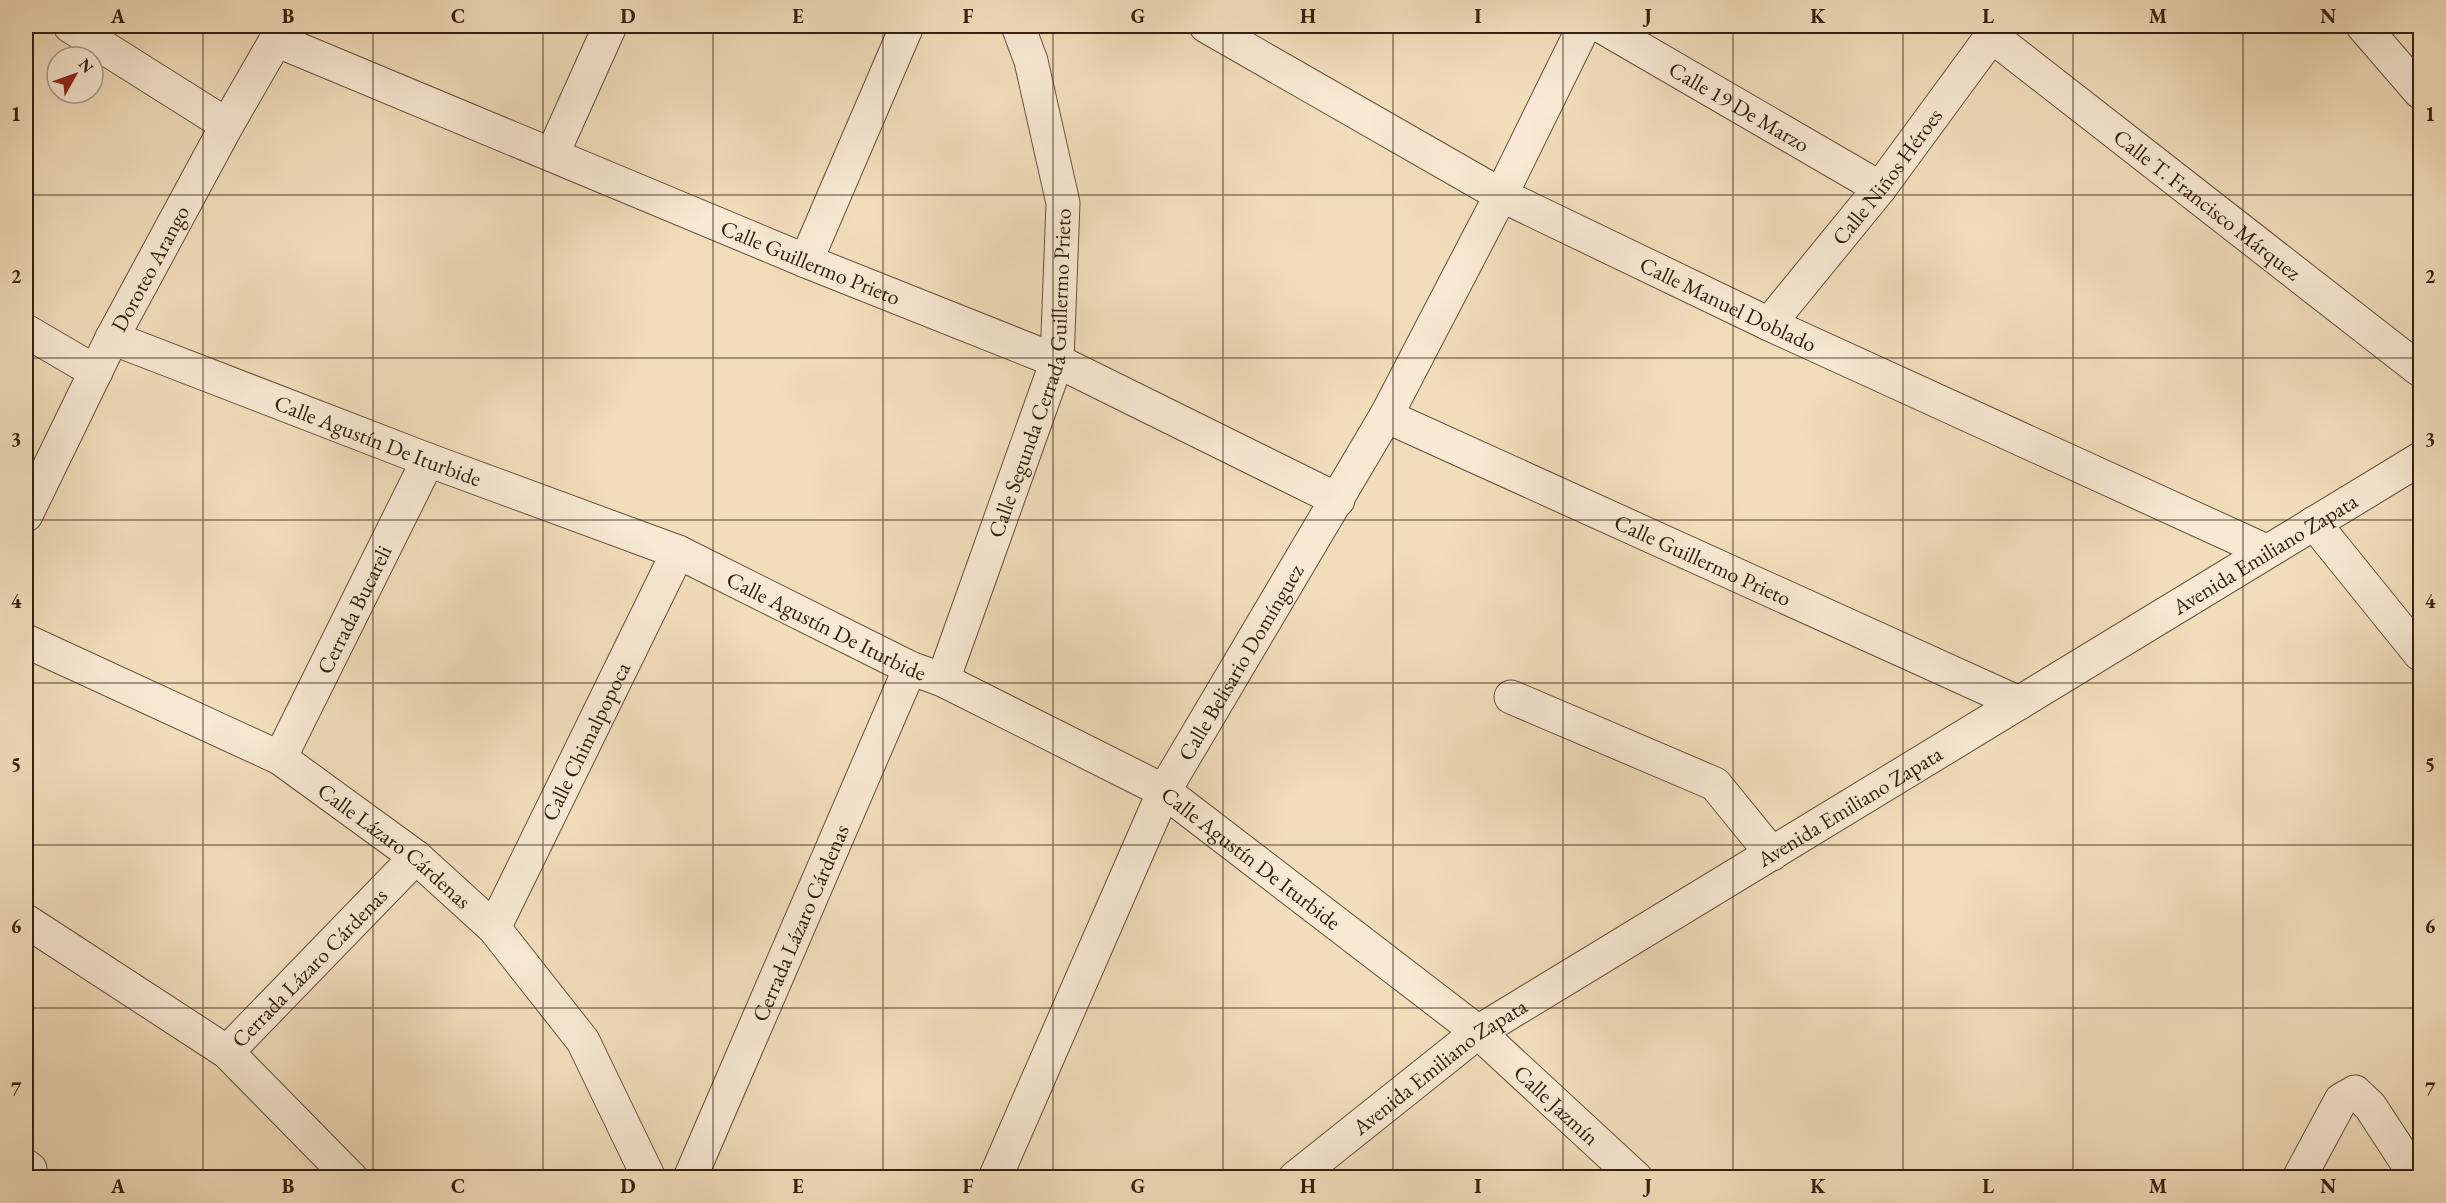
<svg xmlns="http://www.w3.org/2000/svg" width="2446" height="1203" font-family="'EB Garamond',serif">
<rect width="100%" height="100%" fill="#f2ddbb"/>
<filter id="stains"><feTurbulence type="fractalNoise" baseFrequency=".00333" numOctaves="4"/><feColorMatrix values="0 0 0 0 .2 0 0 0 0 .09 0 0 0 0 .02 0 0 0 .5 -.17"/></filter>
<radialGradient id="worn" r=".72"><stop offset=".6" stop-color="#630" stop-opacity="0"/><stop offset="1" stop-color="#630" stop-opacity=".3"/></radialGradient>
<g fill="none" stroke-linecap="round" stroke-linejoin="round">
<defs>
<g id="minor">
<path d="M 70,26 L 227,125"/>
<path id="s1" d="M 1206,26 L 1501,195 L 1769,324 L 2266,551"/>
<path id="s2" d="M 1601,26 L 1880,188"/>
<path d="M 2363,26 L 2420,92"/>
<path id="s3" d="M 1993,37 L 2420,370"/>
<path id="s4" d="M 276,40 L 806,261 L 1057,361 L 1338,500"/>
<path d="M 552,155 L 610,26"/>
<path d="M 806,261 L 907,26"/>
<path id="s5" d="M 1769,324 L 1880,188 L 1999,26"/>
<path d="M 26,331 L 96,372"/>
<path id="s6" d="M 112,338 L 428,460 L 678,552 L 910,668 L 943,680 L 1164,791 L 1478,1032 L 1636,1178"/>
<path id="s7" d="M 1386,416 L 2019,703"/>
<path id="s8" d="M 26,515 L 112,338 L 227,125 L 284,26"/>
<path d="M 2314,523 L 2420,654"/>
<path id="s9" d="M 26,641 L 280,758 L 416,857 L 494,928 L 583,1041 L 649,1178"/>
<path id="s10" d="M 943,680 L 1057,361 L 1063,203 L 1031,61 L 1018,26"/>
<path d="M 1511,697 L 1715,784 L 1772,854"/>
<path id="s11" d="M 280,758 L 428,460"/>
<path d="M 26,921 L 227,1052 L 351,1178"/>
<path id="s12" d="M 494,928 L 678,552"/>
<path id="s13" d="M 227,1052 L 416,857"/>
<path d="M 26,1166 L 30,1169"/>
<path id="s14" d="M 690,1178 L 910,668"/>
<path id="s15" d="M 995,1178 L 1164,791 L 1386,416 L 1501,195 L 1584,26"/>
<path id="s16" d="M 1295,1178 L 1478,1032 L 2420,459"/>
<path d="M 2299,1178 L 2341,1100 L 2355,1092 L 2370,1106 L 2417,1178"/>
</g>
</defs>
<!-- minor casing -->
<use href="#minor" stroke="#644f3a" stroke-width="35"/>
<!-- minor -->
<use href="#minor" stroke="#f7e9d3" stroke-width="33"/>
</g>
<!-- grid -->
<path fill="none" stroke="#35200f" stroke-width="1.5" stroke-opacity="0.55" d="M 203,26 L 203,1178M 373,26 L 373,1178M 543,26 L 543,1178M 713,26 L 713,1178M 883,26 L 883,1178M 1053,26 L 1053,1178M 1223,26 L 1223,1178M 1393,26 L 1393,1178M 1563,26 L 1563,1178M 1733,26 L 1733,1178M 1903,26 L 1903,1178M 2073,26 L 2073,1178M 2243,26 L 2243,1178M 26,195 L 2420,195M 26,358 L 2420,358M 26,520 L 2420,520M 26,683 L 2420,683M 26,845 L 2420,845M 26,1008 L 2420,1008"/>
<g text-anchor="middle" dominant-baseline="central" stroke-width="4.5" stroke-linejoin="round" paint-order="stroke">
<!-- street labels -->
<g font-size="22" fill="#35200f" stroke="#f7e9d3">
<text stroke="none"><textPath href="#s2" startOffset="160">Calle 19 De Marzo</textPath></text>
<text stroke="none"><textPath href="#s5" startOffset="189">Calle Niños Héroes</textPath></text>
<text stroke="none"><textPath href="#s3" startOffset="272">Calle T. Francisco Márquez</textPath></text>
<text stroke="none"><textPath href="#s4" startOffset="579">Calle Guillermo Prieto</textPath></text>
<text stroke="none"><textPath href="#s8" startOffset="276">Doroteo Arango</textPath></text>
<text stroke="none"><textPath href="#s1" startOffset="592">Calle Manuel Doblado</textPath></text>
<text stroke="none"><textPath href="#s10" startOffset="322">Calle Segunda Cerrada Guillermo Prieto</textPath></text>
<text stroke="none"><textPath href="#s6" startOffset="285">Calle Agustín De Iturbide</textPath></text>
<text stroke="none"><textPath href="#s16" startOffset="1155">Avenida Emiliano Zapata</textPath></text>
<text stroke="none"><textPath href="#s7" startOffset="348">Calle Guillermo Prieto</textPath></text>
<text stroke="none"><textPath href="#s11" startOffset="166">Cerrada Bucareli</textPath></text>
<text stroke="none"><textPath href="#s6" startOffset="771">Calle Agustín De Iturbide</textPath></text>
<text stroke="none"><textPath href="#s15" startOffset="572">Calle Belisario Domínguez</textPath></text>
<text stroke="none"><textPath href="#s12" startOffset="208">Calle Chimalpopoca</textPath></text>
<text stroke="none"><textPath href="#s16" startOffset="669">Avenida Emiliano Zapata</textPath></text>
<text stroke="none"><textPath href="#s9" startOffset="424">Calle Lázaro Cárdenas</textPath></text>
<text stroke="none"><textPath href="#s6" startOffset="1257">Calle Agustín De Iturbide</textPath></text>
<text stroke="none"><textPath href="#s14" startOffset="278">Cerrada Lázaro Cárdenas</textPath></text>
<text stroke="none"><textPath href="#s13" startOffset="118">Cerrada Lázaro Cárdenas</textPath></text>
<text stroke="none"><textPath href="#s16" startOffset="183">Avenida Emiliano Zapata</textPath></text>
<text stroke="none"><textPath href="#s6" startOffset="1650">Calle Jazmín</textPath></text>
</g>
</g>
<!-- margin -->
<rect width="2446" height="1203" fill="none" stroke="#f2ddbb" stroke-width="66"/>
<!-- north arrow -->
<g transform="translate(75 75) rotate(50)"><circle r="28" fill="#f7e9d3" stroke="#a99985" stroke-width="1.5"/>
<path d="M0-4.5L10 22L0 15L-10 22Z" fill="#8f2418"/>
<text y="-9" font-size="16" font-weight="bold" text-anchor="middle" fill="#35200f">N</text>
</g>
<rect x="33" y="33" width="2380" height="1137" fill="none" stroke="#35200f" stroke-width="2"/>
<g font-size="20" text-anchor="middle" font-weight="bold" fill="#35200f">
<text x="118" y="23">A</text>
<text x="288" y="23">B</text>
<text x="458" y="23">C</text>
<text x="628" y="23">D</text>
<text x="798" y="23">E</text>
<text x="968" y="23">F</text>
<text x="1138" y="23">G</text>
<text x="1308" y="23">H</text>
<text x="1478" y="23">I</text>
<text x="1648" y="23">J</text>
<text x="1818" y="23">K</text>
<text x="1988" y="23">L</text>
<text x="2158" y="23">M</text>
<text x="2328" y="23">N</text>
<text x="16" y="121">1</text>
<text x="2430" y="121">1</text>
<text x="16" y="283">2</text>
<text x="2430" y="283">2</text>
<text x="16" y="446">3</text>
<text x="2430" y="446">3</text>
<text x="16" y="608">4</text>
<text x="2430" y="608">4</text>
<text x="16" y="771">5</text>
<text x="2430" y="771">5</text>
<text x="16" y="933">6</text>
<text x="2430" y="933">6</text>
<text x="16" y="1096">7</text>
<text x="2430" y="1096">7</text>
<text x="118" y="1193">A</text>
<text x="288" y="1193">B</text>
<text x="458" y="1193">C</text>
<text x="628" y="1193">D</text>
<text x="798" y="1193">E</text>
<text x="968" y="1193">F</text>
<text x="1138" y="1193">G</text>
<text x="1308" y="1193">H</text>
<text x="1478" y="1193">I</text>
<text x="1648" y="1193">J</text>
<text x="1818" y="1193">K</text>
<text x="1988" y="1193">L</text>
<text x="2158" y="1193">M</text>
<text x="2328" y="1193">N</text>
</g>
<rect width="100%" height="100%" filter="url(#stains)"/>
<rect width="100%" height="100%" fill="url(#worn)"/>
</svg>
